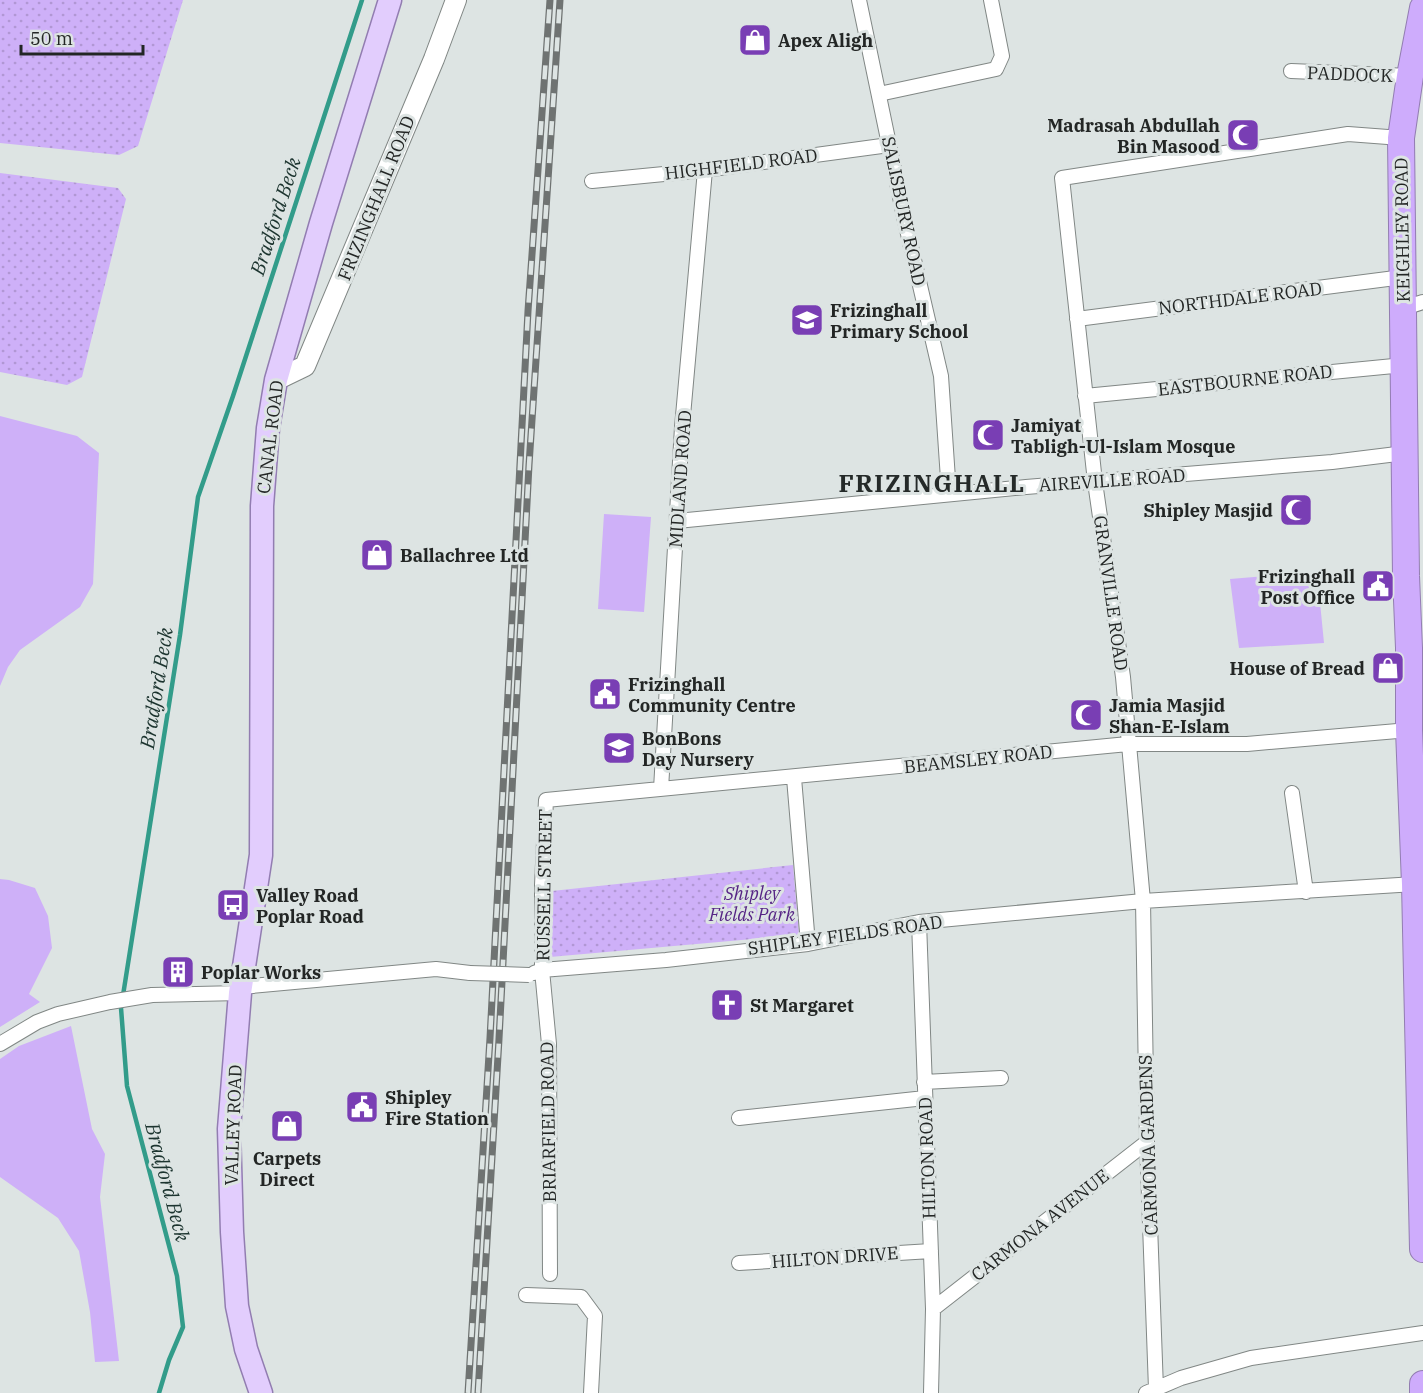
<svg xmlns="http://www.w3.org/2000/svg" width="1423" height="1393" font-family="'IBM Plex Serif',serif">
<defs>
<pattern id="park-dots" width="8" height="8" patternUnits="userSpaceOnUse" patternTransform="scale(1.5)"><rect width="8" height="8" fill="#ceb0f8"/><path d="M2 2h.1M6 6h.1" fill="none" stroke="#b197d4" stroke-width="1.8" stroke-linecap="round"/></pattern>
</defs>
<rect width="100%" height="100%" fill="#dde4e3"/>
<!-- grass -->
<path fill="#ceb0f8" d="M 0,416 L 77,436 L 99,453 L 93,584 L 80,607 L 20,650 L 8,667 L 0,686 Z
M 604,514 L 651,517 L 644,612 L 598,609 Z
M 1317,572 L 1324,643 L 1239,648 L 1230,579 Z
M 0,879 L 9,880 L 35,888 L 48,916 L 52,948 L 29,994 L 40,1002 L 0,1027 Z
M 71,1026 L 92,1129 L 105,1154 L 100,1197 L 119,1361 L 95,1362 L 90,1312 L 79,1251 L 58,1218 L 0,1177 L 0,1059 L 19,1046 Z"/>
<!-- park -->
<path fill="url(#park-dots)" d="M 0,0 L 183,0 L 138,146 L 119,155 L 0,143 Z
M 0,173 L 118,188 L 126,199 L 82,377 L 67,385 L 0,372 Z
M 793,865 L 799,935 L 550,957 L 552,891 Z"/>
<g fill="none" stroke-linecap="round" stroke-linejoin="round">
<!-- stream -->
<path stroke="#329c8a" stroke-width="4.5" d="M 159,1393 L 169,1360 L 183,1327 L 177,1276 L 127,1086 L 121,1008 L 180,635 L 198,497 L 233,396 L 362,0"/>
<defs>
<path id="street" d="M 859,0 L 905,221 L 941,376 L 949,494
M 1291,71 L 1410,76
M 879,94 L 996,69 L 1002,56 L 991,0
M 592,181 L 705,170 L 889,145
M 1404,308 L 1423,302
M 1077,319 L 1403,277
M 1085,396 L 1404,365
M 677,521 L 1026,487 L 1332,462 L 1405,453
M 794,778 L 808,944
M 661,789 L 682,427 L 705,170
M 1292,793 L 1306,892
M 919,922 L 933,1309 L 931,1393
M 534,973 L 542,970 L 666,960 L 808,944 L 919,922 L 1143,901 L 1415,884
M 241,987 L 436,969 L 470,973
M 0,1044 L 37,1022 L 58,1014 L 110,1002 L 152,995 L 240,993
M 924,1082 L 1001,1078
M 739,1118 L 925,1098
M 739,1263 L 931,1251
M 550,1274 L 549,1044 L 542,970 L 542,885 L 546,800 L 1128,744 L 1247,744 L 1409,730
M 526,1295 L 581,1297 L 595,1316 L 591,1393
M 933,1309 L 1147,1142
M 1156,1389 L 1147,1142 L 1143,901 L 1123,677 L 1095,482 L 1062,178 L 1348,134 L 1401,138
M 1146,1393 L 1181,1378 L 1251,1358 L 1423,1333"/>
<path id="secondary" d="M 276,380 L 305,366 L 434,59 L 456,0"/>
<path id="primary" d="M 261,1393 L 246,1349 L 237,1306 L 232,1232 L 229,1129 L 240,993 L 261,855 L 262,506 L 268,428 L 276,380 L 321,223 L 390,0"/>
<path id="highway" d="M 1423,8 L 1410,76 L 1401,138 L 1406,576 L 1409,648 L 1409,730 L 1415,884 L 1423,1249
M 1423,1393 L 1423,1384"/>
</defs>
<!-- street casing -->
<use href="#street" stroke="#818785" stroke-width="16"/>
<!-- secondary casing -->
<use href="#secondary" stroke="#818785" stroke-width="22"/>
<!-- primary casing -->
<use href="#primary" stroke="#927db1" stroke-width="25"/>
<!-- highway casing -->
<use href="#highway" stroke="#927db1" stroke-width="28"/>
<!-- street -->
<use href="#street" stroke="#fff" stroke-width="14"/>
<!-- secondary -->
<use href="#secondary" stroke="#fff" stroke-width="20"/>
<!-- primary -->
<use href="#primary" stroke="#e2cdfd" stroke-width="22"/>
<!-- highway -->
<use href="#highway" stroke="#ceacfc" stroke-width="26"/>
<defs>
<path id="rail" d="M 468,1393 L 490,1038 L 528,311 L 550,0
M 478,1393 L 499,1039 L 529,465 L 560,0"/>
</defs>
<!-- rail casing -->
<use href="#rail" stroke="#6f7372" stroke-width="7"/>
<!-- rail -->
<use href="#rail" stroke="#dde4e3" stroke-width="4.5" stroke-dasharray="14" stroke-linecap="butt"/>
<defs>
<path id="street-bridge" d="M 470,973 L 529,975"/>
</defs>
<!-- street-bridge casing -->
<use href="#street-bridge" stroke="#818785" stroke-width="16" stroke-linecap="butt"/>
<!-- street-bridge -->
<use href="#street-bridge" stroke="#fff" stroke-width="14"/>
</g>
<!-- icons -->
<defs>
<symbol id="shop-square" viewBox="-11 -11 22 22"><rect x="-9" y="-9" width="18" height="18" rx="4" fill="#793eb4" stroke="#dde4e3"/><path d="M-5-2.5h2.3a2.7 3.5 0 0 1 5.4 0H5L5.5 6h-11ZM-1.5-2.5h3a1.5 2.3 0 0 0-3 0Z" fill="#fff"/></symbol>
<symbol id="mosque-square" viewBox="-11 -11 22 22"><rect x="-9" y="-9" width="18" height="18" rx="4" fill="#793eb4" stroke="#dde4e3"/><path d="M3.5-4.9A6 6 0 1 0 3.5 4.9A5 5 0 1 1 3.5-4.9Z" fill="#fff"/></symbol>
<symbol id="school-square" viewBox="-11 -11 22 22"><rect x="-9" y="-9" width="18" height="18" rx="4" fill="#793eb4" stroke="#dde4e3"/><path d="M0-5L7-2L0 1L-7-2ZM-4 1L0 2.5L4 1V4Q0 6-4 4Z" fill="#fff"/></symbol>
<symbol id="civic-square" viewBox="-11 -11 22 22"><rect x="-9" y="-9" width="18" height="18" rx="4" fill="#793eb4" stroke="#dde4e3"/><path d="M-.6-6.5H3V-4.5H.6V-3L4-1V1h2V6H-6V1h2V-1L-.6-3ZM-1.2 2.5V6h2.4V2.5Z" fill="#fff"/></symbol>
<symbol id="bus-square" viewBox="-11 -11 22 22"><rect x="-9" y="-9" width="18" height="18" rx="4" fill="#793eb4" stroke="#dde4e3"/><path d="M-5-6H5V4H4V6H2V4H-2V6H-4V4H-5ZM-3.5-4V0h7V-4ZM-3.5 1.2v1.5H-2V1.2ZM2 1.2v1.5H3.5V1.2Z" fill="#fff"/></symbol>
<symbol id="building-square" viewBox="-11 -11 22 22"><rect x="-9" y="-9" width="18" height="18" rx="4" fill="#793eb4" stroke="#dde4e3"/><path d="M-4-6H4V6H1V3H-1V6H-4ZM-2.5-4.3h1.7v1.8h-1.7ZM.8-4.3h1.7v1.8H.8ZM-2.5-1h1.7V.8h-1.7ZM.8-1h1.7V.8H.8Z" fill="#fff"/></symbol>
<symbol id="church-square" viewBox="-11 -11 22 22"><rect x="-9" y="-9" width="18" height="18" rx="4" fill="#793eb4" stroke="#dde4e3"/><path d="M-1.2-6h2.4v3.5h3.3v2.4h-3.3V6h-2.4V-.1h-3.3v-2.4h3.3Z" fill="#fff"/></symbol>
</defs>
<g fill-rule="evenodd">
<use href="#shop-square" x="736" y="21" width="38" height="38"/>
<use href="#mosque-square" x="1224" y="116" width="38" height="38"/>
<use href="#school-square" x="788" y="301" width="38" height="38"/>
<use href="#mosque-square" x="969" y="416" width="38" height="38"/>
<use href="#mosque-square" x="1277" y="491" width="38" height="38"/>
<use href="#shop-square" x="358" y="536" width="38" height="38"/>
<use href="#civic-square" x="1359" y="567" width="38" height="38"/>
<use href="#shop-square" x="1369" y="649" width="38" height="38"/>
<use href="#civic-square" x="586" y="675" width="38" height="38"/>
<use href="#mosque-square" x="1067" y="696" width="38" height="38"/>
<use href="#school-square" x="600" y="729" width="38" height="38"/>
<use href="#bus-square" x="214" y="886" width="38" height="38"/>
<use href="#building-square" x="159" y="953" width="38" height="38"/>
<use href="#church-square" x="708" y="986" width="38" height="38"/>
<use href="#civic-square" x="343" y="1088" width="38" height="38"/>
<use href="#shop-square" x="268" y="1107" width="38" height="38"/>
</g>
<g text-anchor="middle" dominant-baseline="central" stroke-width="6" stroke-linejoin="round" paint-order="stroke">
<!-- poi labels -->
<g font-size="18" font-weight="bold" fill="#232625" stroke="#dde4e3" text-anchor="start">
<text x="778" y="40">Apex Aligh</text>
<text x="1220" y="125" text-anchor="end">Madrasah Abdullah<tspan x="1220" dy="21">Bin Masood</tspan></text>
<text x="830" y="310">Frizinghall<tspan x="830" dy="21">Primary School</tspan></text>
<text x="1011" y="425">Jamiyat<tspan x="1011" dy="21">Tabligh-Ul-Islam Mosque</tspan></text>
<text x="1273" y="510" text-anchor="end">Shipley Masjid</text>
<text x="400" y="555">Ballachree Ltd</text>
<text x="1355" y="576" text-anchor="end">Frizinghall<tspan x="1355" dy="21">Post Office</tspan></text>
<text x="1365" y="668" text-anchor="end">House of Bread</text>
<text x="628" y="684">Frizinghall<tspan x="628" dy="21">Community Centre</tspan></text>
<text x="1109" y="705">Jamia Masjid<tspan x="1109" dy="21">Shan-E-Islam</tspan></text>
<text x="642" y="738">BonBons<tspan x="642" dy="21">Day Nursery</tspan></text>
<text x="256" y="895">Valley Road<tspan x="256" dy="21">Poplar Road</tspan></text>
<text x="201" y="972">Poplar Works</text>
<text x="750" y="1005">St Margaret</text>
<text x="385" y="1097">Shipley<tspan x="385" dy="21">Fire Station</tspan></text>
<text x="287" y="1158" text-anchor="middle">Carpets<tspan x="287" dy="21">Direct</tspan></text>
</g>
<!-- street labels -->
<g font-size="18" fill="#232625" stroke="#dde4e3">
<text transform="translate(1350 74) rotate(2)">PADDOCK</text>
<text transform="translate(741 164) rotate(-7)">HIGHFIELD ROAD</text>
<text transform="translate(376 198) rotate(-68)">FRIZINGHALL ROAD</text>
<text transform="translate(904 211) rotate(78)">SALISBURY ROAD</text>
<text transform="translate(1402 230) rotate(-91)">KEIGHLEY ROAD</text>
<text transform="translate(1240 298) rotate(-7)">NORTHDALE ROAD</text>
<text transform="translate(1245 380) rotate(-6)">EASTBOURNE ROAD</text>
<text transform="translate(270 437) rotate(-83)">CANAL ROAD</text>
<text transform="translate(680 479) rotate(-86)">MIDLAND ROAD</text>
<text transform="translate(1112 480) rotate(-4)">AIREVILLE ROAD</text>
<text transform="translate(1111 593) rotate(82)">GRANVILLE ROAD</text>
<text transform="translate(978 759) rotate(-6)">BEAMSLEY ROAD</text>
<text transform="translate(544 885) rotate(-89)">RUSSELL STREET</text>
<text transform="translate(845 935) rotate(-8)">SHIPLEY FIELDS ROAD</text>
<text transform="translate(548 1122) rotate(-91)">BRIARFIELD ROAD</text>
<text transform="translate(233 1125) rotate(-88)">VALLEY ROAD</text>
<text transform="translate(1148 1145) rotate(-92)">CARMONA GARDENS</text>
<text transform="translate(927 1158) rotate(-92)">HILTON ROAD</text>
<text transform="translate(1040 1225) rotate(-38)">CARMONA AVENUE</text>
<text transform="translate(835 1257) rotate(-4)">HILTON DRIVE</text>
</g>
<!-- park labels -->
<g font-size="18" font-style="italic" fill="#562485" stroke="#dde4e3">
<text x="752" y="893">Shipley<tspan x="752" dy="21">Fields Park</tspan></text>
</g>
<!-- water labels -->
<g font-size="20" font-style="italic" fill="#1c342f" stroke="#dde4e3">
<text transform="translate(275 216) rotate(-72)">Bradford Beck</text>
<text transform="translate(156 688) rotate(-81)">Bradford Beck</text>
<text transform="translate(168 1182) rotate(75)">Bradford Beck</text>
</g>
<!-- district labels -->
<g font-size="24" font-weight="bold" letter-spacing="1.5" fill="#252a29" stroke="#dde4e3">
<text x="932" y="483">FRIZINGHALL</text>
</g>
</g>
<!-- scale -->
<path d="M21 45v9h122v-9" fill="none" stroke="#232625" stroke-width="3"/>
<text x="30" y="45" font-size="18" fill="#232625" stroke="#dde4e3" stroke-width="4.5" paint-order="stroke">50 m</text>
</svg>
